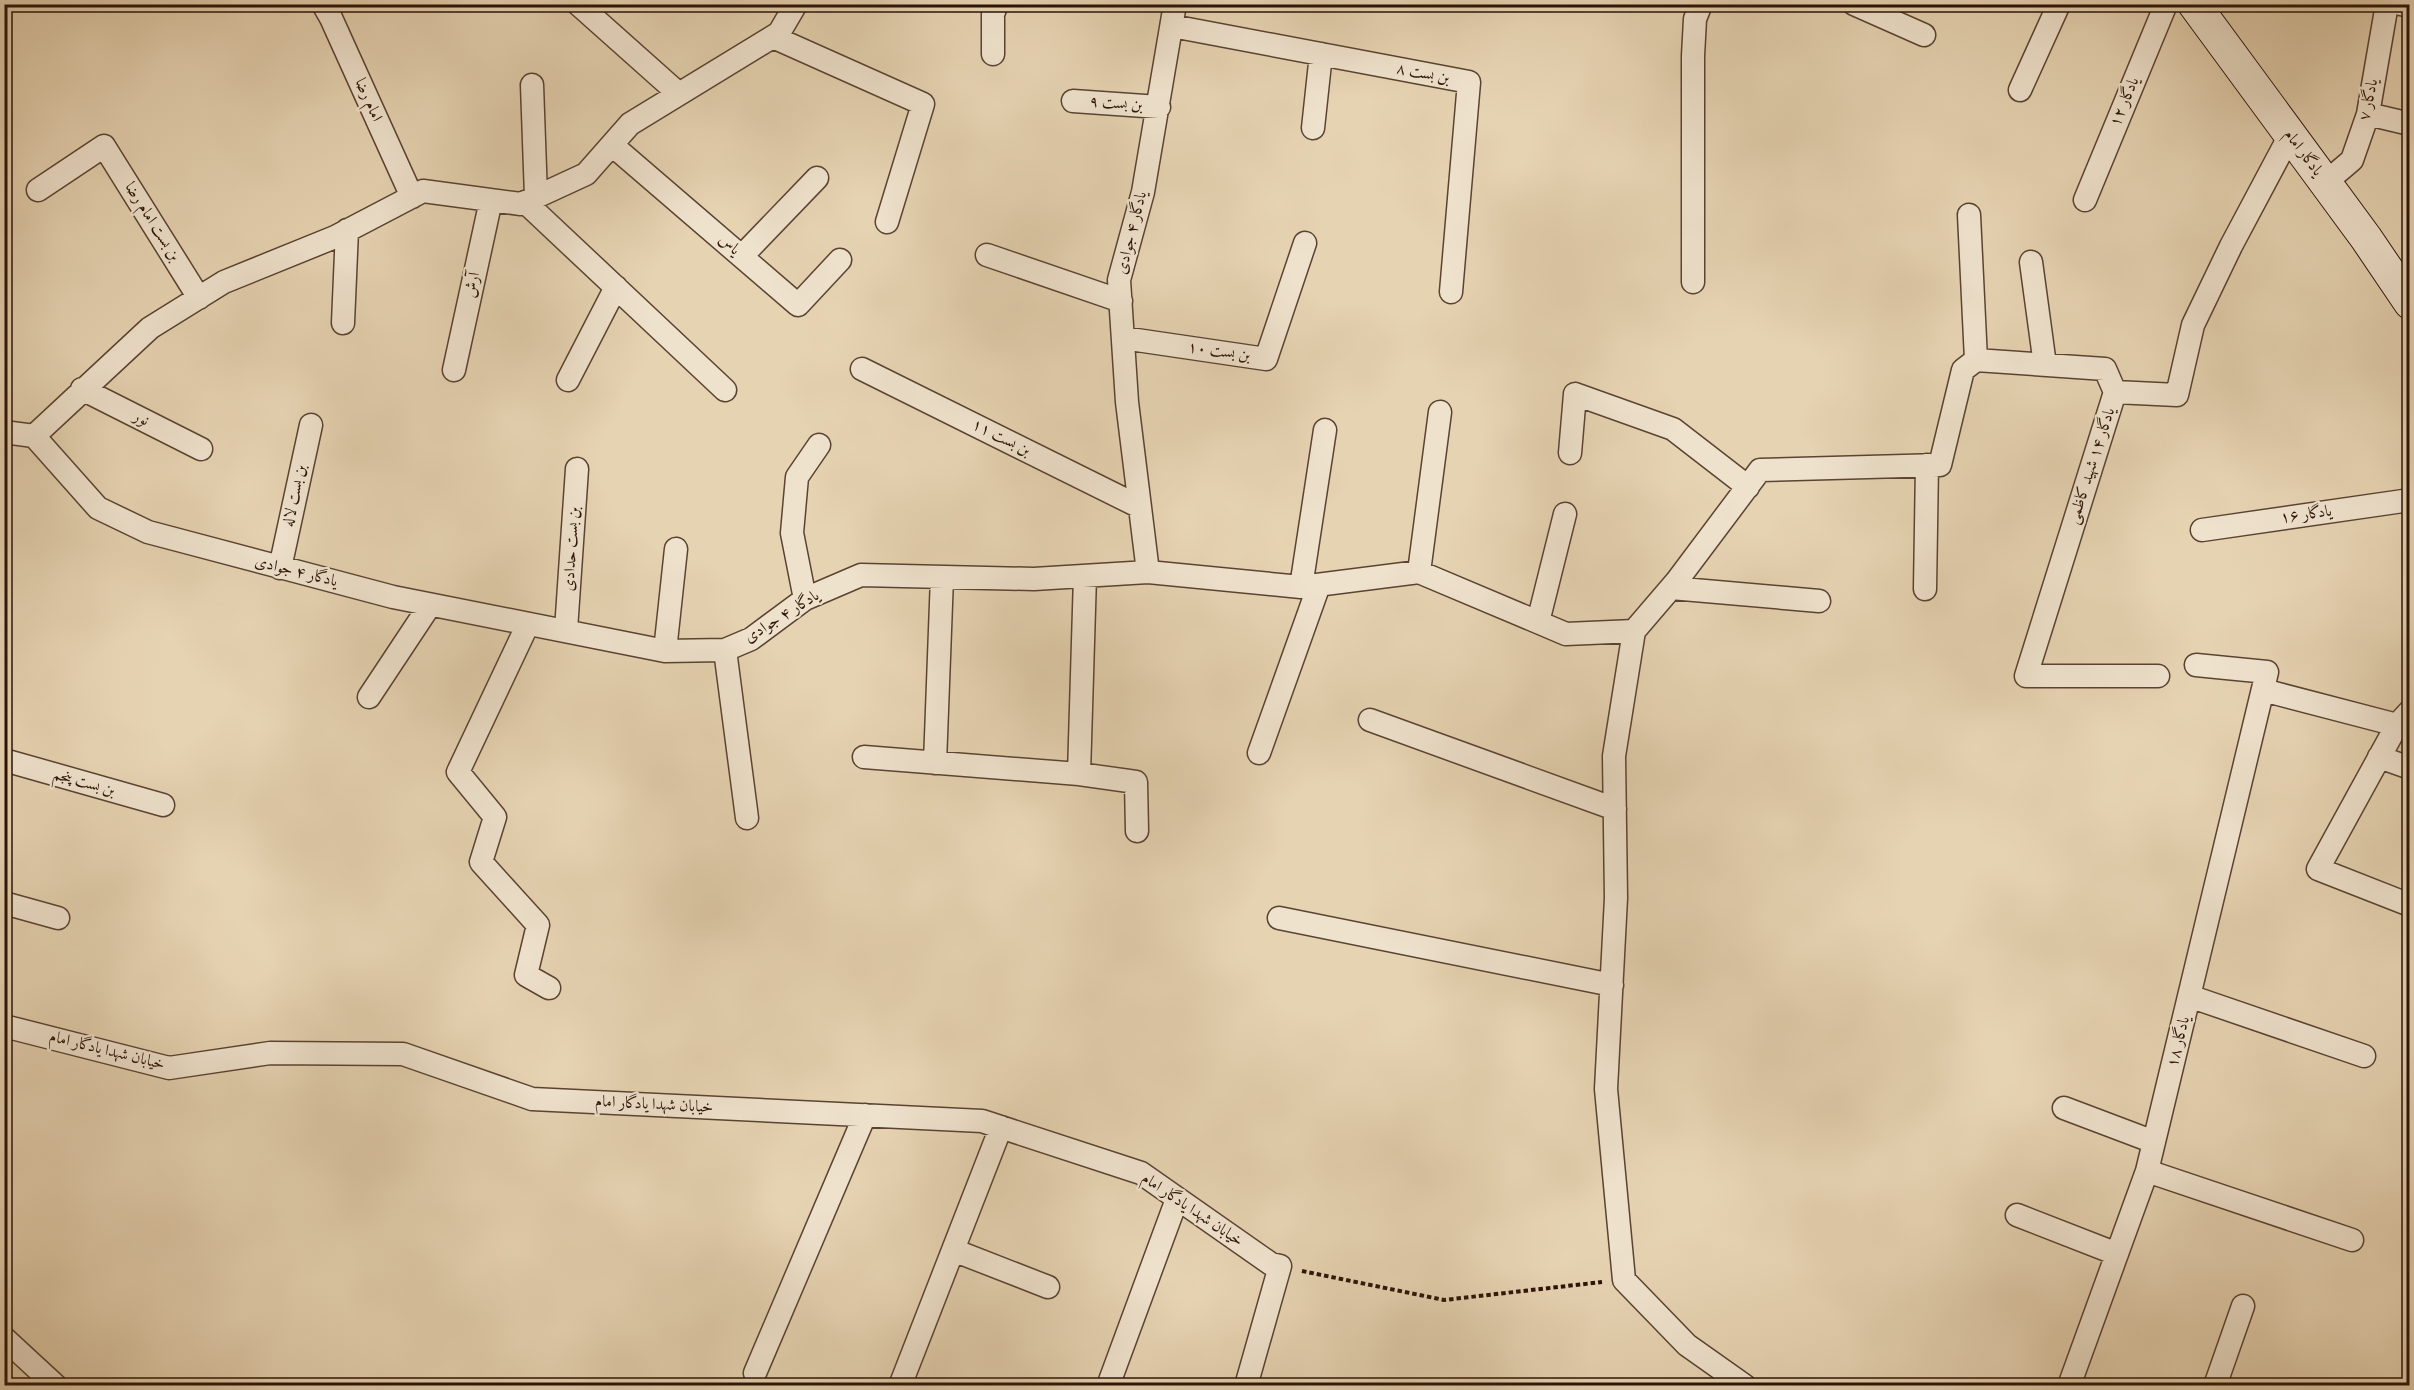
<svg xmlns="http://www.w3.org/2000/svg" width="2414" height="1390" font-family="'IM FELL English',Amiri,serif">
<rect width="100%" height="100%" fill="#e6d3b2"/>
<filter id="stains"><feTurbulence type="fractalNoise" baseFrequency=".00333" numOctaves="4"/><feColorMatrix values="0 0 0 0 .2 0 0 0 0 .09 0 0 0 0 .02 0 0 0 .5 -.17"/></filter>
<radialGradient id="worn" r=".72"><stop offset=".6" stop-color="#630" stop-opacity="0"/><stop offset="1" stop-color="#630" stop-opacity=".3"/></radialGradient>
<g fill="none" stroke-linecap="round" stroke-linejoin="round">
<defs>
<path id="minor" d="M 323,4 L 331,18 L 412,197
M 578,4 L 679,94
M 1854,4 L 1924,35
M 2401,4 L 2410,6
M 1172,26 L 1469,82 L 1451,292
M 773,37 L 923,104 L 887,222
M 993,54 L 993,14 L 997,4
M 532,85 L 536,197
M 2020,90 L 2059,4
M 1073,101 L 1159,107
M 2368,114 L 2410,124
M 1313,128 L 1321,54
M 612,145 L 798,305 L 840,260
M 2325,183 L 2352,160 L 2368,114 L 2387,4
M 38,190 L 104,146 L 199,298
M 2085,200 L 2166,4
M 525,202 L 725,390
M 987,255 L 1121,301
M 742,256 L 817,178
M 2031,262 L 2045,365
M 1693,282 L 1693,56 L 1695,19 L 1701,4
M 343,323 L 347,230
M 1123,338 L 1266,359 L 1305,243
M 1976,360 L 2105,369 L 2115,392
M 862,369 L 1140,507
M 454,370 L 491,200
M 568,380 L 616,287
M 82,389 L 201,449
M 4,432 L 34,436
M 34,436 L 98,508 L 148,532 L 393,597 L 665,651 L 725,650 L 751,639 L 805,599 L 861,575 L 1034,579 L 1148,572 L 1127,402 L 1119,280 L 1143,192 L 1175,4
M 34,436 L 150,328 L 224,282 L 335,237 L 423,191 L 521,204 L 586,174 L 630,124 L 779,33 L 796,4
M 1570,453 L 1575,394 L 1673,429 L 1748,487
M 2202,530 L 2410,500
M 280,568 L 311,425
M 1148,572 L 1301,587 L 1419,572 L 1566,634 L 1634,631 L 1676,582 L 1760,470 L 1940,465 L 1963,370 L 1976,360 L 1969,215
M 1419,572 L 1440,412
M 1301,587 L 1325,430
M 1671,588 L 1819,601
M 1925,589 L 1927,465
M 805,599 L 792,533 L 797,477 L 819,445
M 1538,622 L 1565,514
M 527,626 L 458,772 L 495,817 L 481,862 L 538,925 L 526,975 L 549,988
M 566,630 L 577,469
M 1634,631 L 1614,756 L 1616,898 L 1606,1089 L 1624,1280 L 1687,1345 L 1745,1386
M 725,650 L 747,818
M 665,651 L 676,549
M 2158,676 L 2026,676 L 2115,392 L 2177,395 L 2193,325 L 2231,246 L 2290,135
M 2263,690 L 2397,725
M 369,697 L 430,605
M 2410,711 L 2397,725 L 2318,869 L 2410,905
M 1370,720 L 1615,809
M 1259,753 L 1319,585
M 864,757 L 1079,774 L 1136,782 L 1137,831
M 2379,757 L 2410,768
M 4,760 L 163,805
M 935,763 L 942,577
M 1079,774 L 1085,576
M 4,903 L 58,918
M 1279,918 L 1612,985
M 2189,996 L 2364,1056
M 4,1026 L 169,1068 L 270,1053 L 403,1054 L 532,1099 L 982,1121 L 1141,1173 L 1271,1264 L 1280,1266
M 2064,1108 L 2154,1142
M 2147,1171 L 2352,1240
M 2017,1215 L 2117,1254
M 953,1250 L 1048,1287
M 4,1338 L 56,1386
M 755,1373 L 865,1115
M 900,1386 L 1001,1127
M 1108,1386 L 1177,1199
M 1246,1386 L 1280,1266
M 2069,1386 L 2147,1171 L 2267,672 L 2196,665
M 2215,1386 L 2243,1306"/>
<path id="secondary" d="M 2194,4 L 2366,238 L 2410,303"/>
</defs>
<!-- minor casing -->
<use href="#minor" stroke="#5a4332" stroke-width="25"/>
<!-- secondary casing -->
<use href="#secondary" stroke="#2b1307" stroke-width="34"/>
<!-- path -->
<path stroke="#2b1307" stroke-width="4" stroke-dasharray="4.5 3" stroke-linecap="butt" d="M 1302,1271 L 1444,1300 L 1602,1282"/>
<!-- minor -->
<use href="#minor" stroke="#efe2cd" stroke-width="22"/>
<!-- secondary -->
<use href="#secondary" stroke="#efe2cd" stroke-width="32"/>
</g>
<g text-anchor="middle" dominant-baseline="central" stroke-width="4.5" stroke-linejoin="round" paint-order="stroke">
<!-- street labels -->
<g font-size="16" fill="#2b1307" stroke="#efe2cd">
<text transform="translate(1423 74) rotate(11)">بن بست ۸</text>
<text transform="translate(368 100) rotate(66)">امام رضا</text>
<text transform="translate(2369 100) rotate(-78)">یادگار ۷</text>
<text transform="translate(2125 102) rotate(-67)">یادگار ۱۲</text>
<text transform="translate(1116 104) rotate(4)">بن بست ۹</text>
<text transform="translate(2303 153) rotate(53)">یادگار امام</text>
<text transform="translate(152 222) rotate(58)">بن بست امام رضا</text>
<text transform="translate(1132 233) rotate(-76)">یادگار ۴ جوادی</text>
<text transform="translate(729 245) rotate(41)">یاس</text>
<text transform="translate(473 285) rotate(-78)">آرش</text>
<text transform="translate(1219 352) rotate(8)">بن بست ۱۰</text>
<text transform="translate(141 419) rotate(26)">نور</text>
<text transform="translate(1001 438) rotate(27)">بن بست ۱۱</text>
<text transform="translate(2092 466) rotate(-72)">یادگار ۱۴ شهید کاظمی</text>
<text transform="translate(295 496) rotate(-78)">بن بست لاله</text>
<text transform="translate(2306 515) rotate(-8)">یادگار ۱۶</text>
<text transform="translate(572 549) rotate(-86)">بن بست حدادی</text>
<text transform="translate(296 572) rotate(14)">یادگار ۴ جوادی</text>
<text transform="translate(782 617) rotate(-32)">یادگار ۴ جوادی</text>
<text transform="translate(84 783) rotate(16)">بن بست پنجم</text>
<text transform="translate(2179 1042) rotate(-76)">یادگار ۱۸</text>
<text transform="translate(107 1051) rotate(14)">خیابان شهدا یادگار امام</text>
<text transform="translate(654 1105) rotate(3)">خیابان شهدا یادگار امام</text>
<text transform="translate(1192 1210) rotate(34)">خیابان شهدا یادگار امام</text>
</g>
</g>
<!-- margin -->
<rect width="2414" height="1390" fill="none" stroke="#e6d3b2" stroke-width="24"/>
<rect x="6" y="6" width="2402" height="1378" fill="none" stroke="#2b1307" stroke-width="3"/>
<rect x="12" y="12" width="2390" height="1366" fill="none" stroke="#2b1307" stroke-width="1.5"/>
<rect width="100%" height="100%" filter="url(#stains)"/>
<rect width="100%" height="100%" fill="url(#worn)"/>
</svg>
